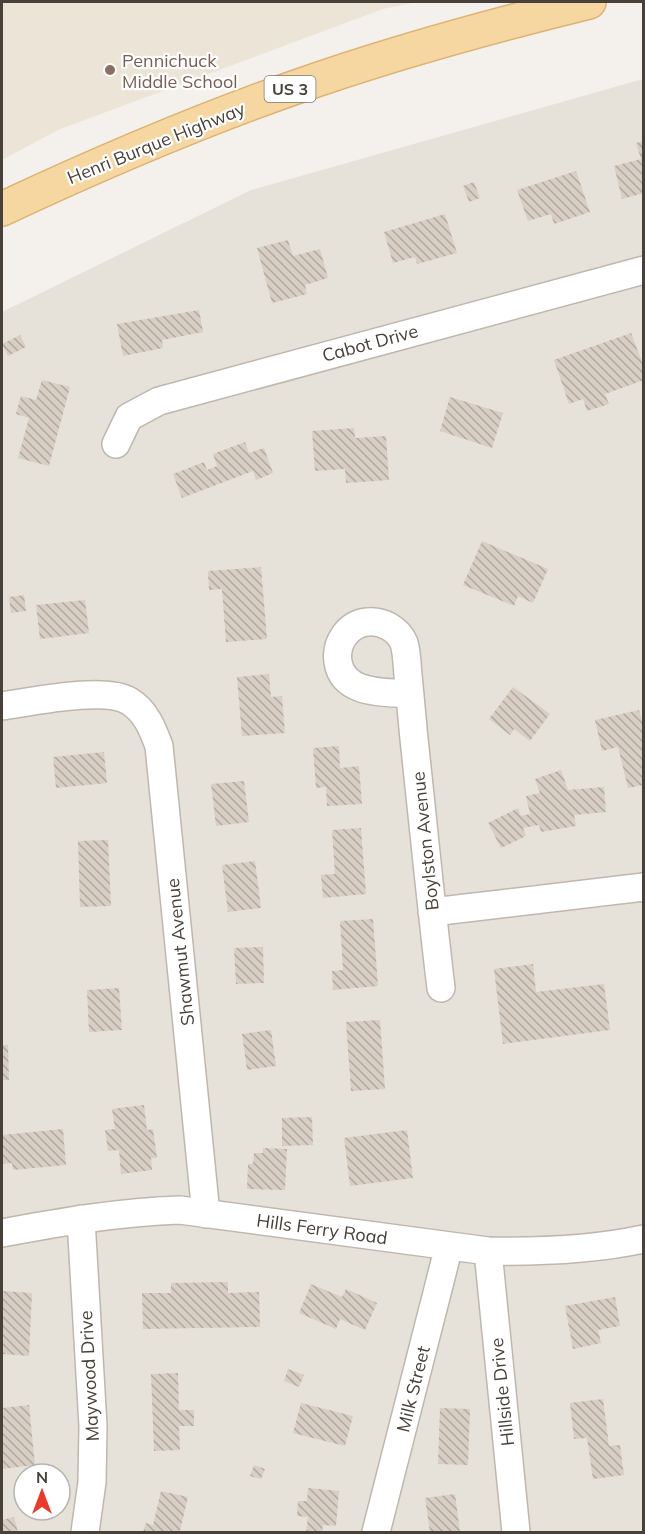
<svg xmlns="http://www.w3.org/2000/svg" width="645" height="1534" font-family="Mulish,sans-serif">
<defs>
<pattern id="building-back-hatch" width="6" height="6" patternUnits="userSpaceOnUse" patternTransform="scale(1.5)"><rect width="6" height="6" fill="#d8cec4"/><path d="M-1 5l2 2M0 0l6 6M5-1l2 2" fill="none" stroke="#b1a9a0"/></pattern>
</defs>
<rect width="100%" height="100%" fill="#f4f0eb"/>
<!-- residential -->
<path fill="#e7e2d9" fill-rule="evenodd" d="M 643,79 L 643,1532 L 2,1532 L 2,312 L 251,190 ZM 24,1474 L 60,1474 L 60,1510 L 24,1510 Z"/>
<!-- education -->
<path fill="#ece4d6" d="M 2,2 L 417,2 L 383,9 L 58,130 L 2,160 Z"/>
<!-- building -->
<path fill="url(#building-back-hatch)" d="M 644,141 L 644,193 L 622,199 L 614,166 L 641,159 L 636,143 Z
M 576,171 L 590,212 L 554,224 L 551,214 L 528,221 L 517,190 Z
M 474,182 L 480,198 L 469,202 L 463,186 Z
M 445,214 L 457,253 L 417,264 L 415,257 L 393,263 L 384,232 Z
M 288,240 L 293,256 L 320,249 L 328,278 L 305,285 L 307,294 L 272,303 L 257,248 Z
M 199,310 L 203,332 L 162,340 L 163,348 L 123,356 L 117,324 Z
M 631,333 L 644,367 L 644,380 L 605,394 L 609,404 L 587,411 L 583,399 L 569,404 L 554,360 Z
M 20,335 L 26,347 L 8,356 L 2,344 Z
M 42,380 L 70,387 L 49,466 L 18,458 L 29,418 L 16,414 L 21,396 L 36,400 Z
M 450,397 L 503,413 L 492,448 L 440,431 Z
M 354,428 L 355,438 L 386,436 L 389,480 L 346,483 L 345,469 L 315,471 L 312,431 Z
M 245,442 L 249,453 L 264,448 L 273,473 L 256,480 L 253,471 L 182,498 L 173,474 L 204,462 L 207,470 L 217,466 L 213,454 Z
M 482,541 L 548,569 L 533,603 L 518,596 L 514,606 L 463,585 Z
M 261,567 L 267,639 L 226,642 L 222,589 L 209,590 L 208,571 Z
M 24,595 L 26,611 L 11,613 L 9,597 Z
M 85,600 L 89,633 L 40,639 L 36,605 Z
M 269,674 L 271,697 L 282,696 L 285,733 L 242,736 L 237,677 Z
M 513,687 L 550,714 L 530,741 L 514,729 L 510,735 L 489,719 Z
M 639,710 L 644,729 L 644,785 L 628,788 L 618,747 L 602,751 L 595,720 Z
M 339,746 L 340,768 L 359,766 L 362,804 L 327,806 L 326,787 L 316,788 L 313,748 Z
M 104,752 L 107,783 L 56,788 L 53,757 Z
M 561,770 L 568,790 L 604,787 L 606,812 L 574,815 L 576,826 L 541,832 L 539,825 L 523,828 L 526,836 L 501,848 L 488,823 L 518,808 L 521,816 L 530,814 L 526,796 L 540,793 L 535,779 Z
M 244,781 L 249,822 L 216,826 L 211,784 Z
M 361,828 L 366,894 L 323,898 L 321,875 L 335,874 L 332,830 Z
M 108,840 L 111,906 L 80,907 L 78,841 Z
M 255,861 L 261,908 L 228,912 L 222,865 Z
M 373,919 L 378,986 L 333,990 L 332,971 L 343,970 L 340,921 Z
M 263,947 L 264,983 L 236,984 L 234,948 Z
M 533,964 L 536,992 L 604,984 L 610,1030 L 503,1044 L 494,969 Z
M 119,988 L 122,1030 L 89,1032 L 87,990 Z
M 380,1020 L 385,1089 L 351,1091 L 346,1022 Z
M 271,1030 L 276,1066 L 247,1070 L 242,1034 Z
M 2,1045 L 8,1045 L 9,1080 L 2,1080 Z
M 144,1105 L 147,1130 L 153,1129 L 157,1158 L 151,1158 L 152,1170 L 121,1174 L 119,1150 L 108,1151 L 105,1130 L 115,1129 L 112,1109 Z
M 312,1117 L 313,1145 L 282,1146 L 282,1118 Z
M 63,1129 L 66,1165 L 13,1170 L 12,1163 L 2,1164 L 2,1135 Z
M 407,1130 L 413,1178 L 350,1186 L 344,1138 Z
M 263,1148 L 287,1149 L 285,1190 L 247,1189 L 248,1164 L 253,1164 L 254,1153 L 263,1153 Z
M 228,1282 L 228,1293 L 259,1292 L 260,1327 L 143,1329 L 142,1293 L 171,1293 L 171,1283 Z
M 311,1284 L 342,1297 L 346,1289 L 377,1303 L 365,1330 L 340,1319 L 336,1329 L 299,1313 Z
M 2,1291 L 32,1293 L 29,1356 L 2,1354 Z
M 615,1297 L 620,1326 L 598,1330 L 601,1343 L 573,1349 L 565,1306 Z
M 288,1369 L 304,1375 L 299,1387 L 284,1381 Z
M 178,1373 L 179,1410 L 194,1410 L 194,1426 L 179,1426 L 180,1450 L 154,1451 L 151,1374 Z
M 603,1399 L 609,1446 L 620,1445 L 624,1475 L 593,1479 L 587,1438 L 574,1439 L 570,1403 Z
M 301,1403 L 353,1416 L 345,1446 L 293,1433 Z
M 29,1405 L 35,1465 L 2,1469 L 2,1408 Z
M 440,1408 L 470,1409 L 468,1465 L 438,1464 Z
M 254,1465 L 265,1469 L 261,1479 L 250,1476 Z
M 308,1488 L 339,1491 L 336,1526 L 323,1525 L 322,1532 L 306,1532 L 308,1517 L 297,1516 L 298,1501 L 307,1501 Z
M 161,1491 L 188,1497 L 180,1531 L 184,1532 L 143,1532 L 146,1523 L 153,1525 Z
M 455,1494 L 460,1532 L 430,1532 L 425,1498 Z
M 14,1517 L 18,1532 L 2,1532 L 2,1520 Z"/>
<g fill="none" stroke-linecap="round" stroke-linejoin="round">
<defs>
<path id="minor" d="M 116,444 L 129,417 L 159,401 L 644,270
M 410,694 C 385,692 343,695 338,662 C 335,643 348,624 367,622 C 382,620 398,629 404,643 C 407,653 407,665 408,675 C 410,696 412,717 414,739 C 423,822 431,905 441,988
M 2,706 C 31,702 105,686 129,701 C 146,711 153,730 159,746 L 206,1214
M 432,912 L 644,887
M 81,1219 L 93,1426 L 92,1482 L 85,1532
M 2,1233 C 61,1222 120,1212 180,1210 L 488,1251 C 540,1252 593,1250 644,1239
M 488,1251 L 516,1532
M 376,1532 L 449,1246"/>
<path id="major" d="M 2,209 C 98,164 196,122 296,87 C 392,53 491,26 589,2"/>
</defs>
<!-- minor casing -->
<use href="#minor" stroke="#bfb7ae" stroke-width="30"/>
<!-- major casing -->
<use href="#major" stroke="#dbb372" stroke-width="36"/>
<!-- minor -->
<use href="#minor" stroke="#fff" stroke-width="27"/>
<!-- major -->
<use href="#major" stroke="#f6d7a1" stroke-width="33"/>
</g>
<!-- markers -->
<circle fill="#8d6e63" stroke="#fff" stroke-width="2" cx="110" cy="70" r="6"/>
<g text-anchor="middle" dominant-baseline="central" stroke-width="4.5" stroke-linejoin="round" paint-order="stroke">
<!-- shield labels -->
<rect fill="#fff" stroke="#7f7a74" stroke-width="1.5" x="264.5" y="76" width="51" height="26" rx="4.5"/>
<g font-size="16" font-weight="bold" fill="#484139">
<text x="290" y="89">US 3</text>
</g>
<!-- education labels -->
<g font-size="18" fill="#785e54" stroke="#fff" text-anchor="start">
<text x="122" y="60">Pennichuck<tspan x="122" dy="21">Middle School</tspan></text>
</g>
<!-- street labels -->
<g font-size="18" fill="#484139" stroke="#fff">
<text transform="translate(156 143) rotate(-22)">Henri Burque Highway</text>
<text transform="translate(370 343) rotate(-15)">Cabot Drive</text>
<text transform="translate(425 841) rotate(-96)">Boylston Avenue</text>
<text transform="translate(180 952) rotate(-96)">Shawmut Avenue</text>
<text transform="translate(322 1229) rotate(8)">Hills Ferry Road</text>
<text transform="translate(89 1376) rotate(-93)">Maywood Drive</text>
<text transform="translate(413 1389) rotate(-76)">Milk Street</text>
<text transform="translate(502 1392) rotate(-96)">Hillside Drive</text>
</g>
</g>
<!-- border -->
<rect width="645" height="1534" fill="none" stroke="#484139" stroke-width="6"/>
<!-- north arrow -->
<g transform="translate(42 1492)"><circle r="28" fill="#ffffff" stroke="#b6b3b0" stroke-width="1.5"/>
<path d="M0-4.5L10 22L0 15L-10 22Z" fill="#e93a2d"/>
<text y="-9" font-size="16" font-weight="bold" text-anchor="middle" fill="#484139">N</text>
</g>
</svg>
